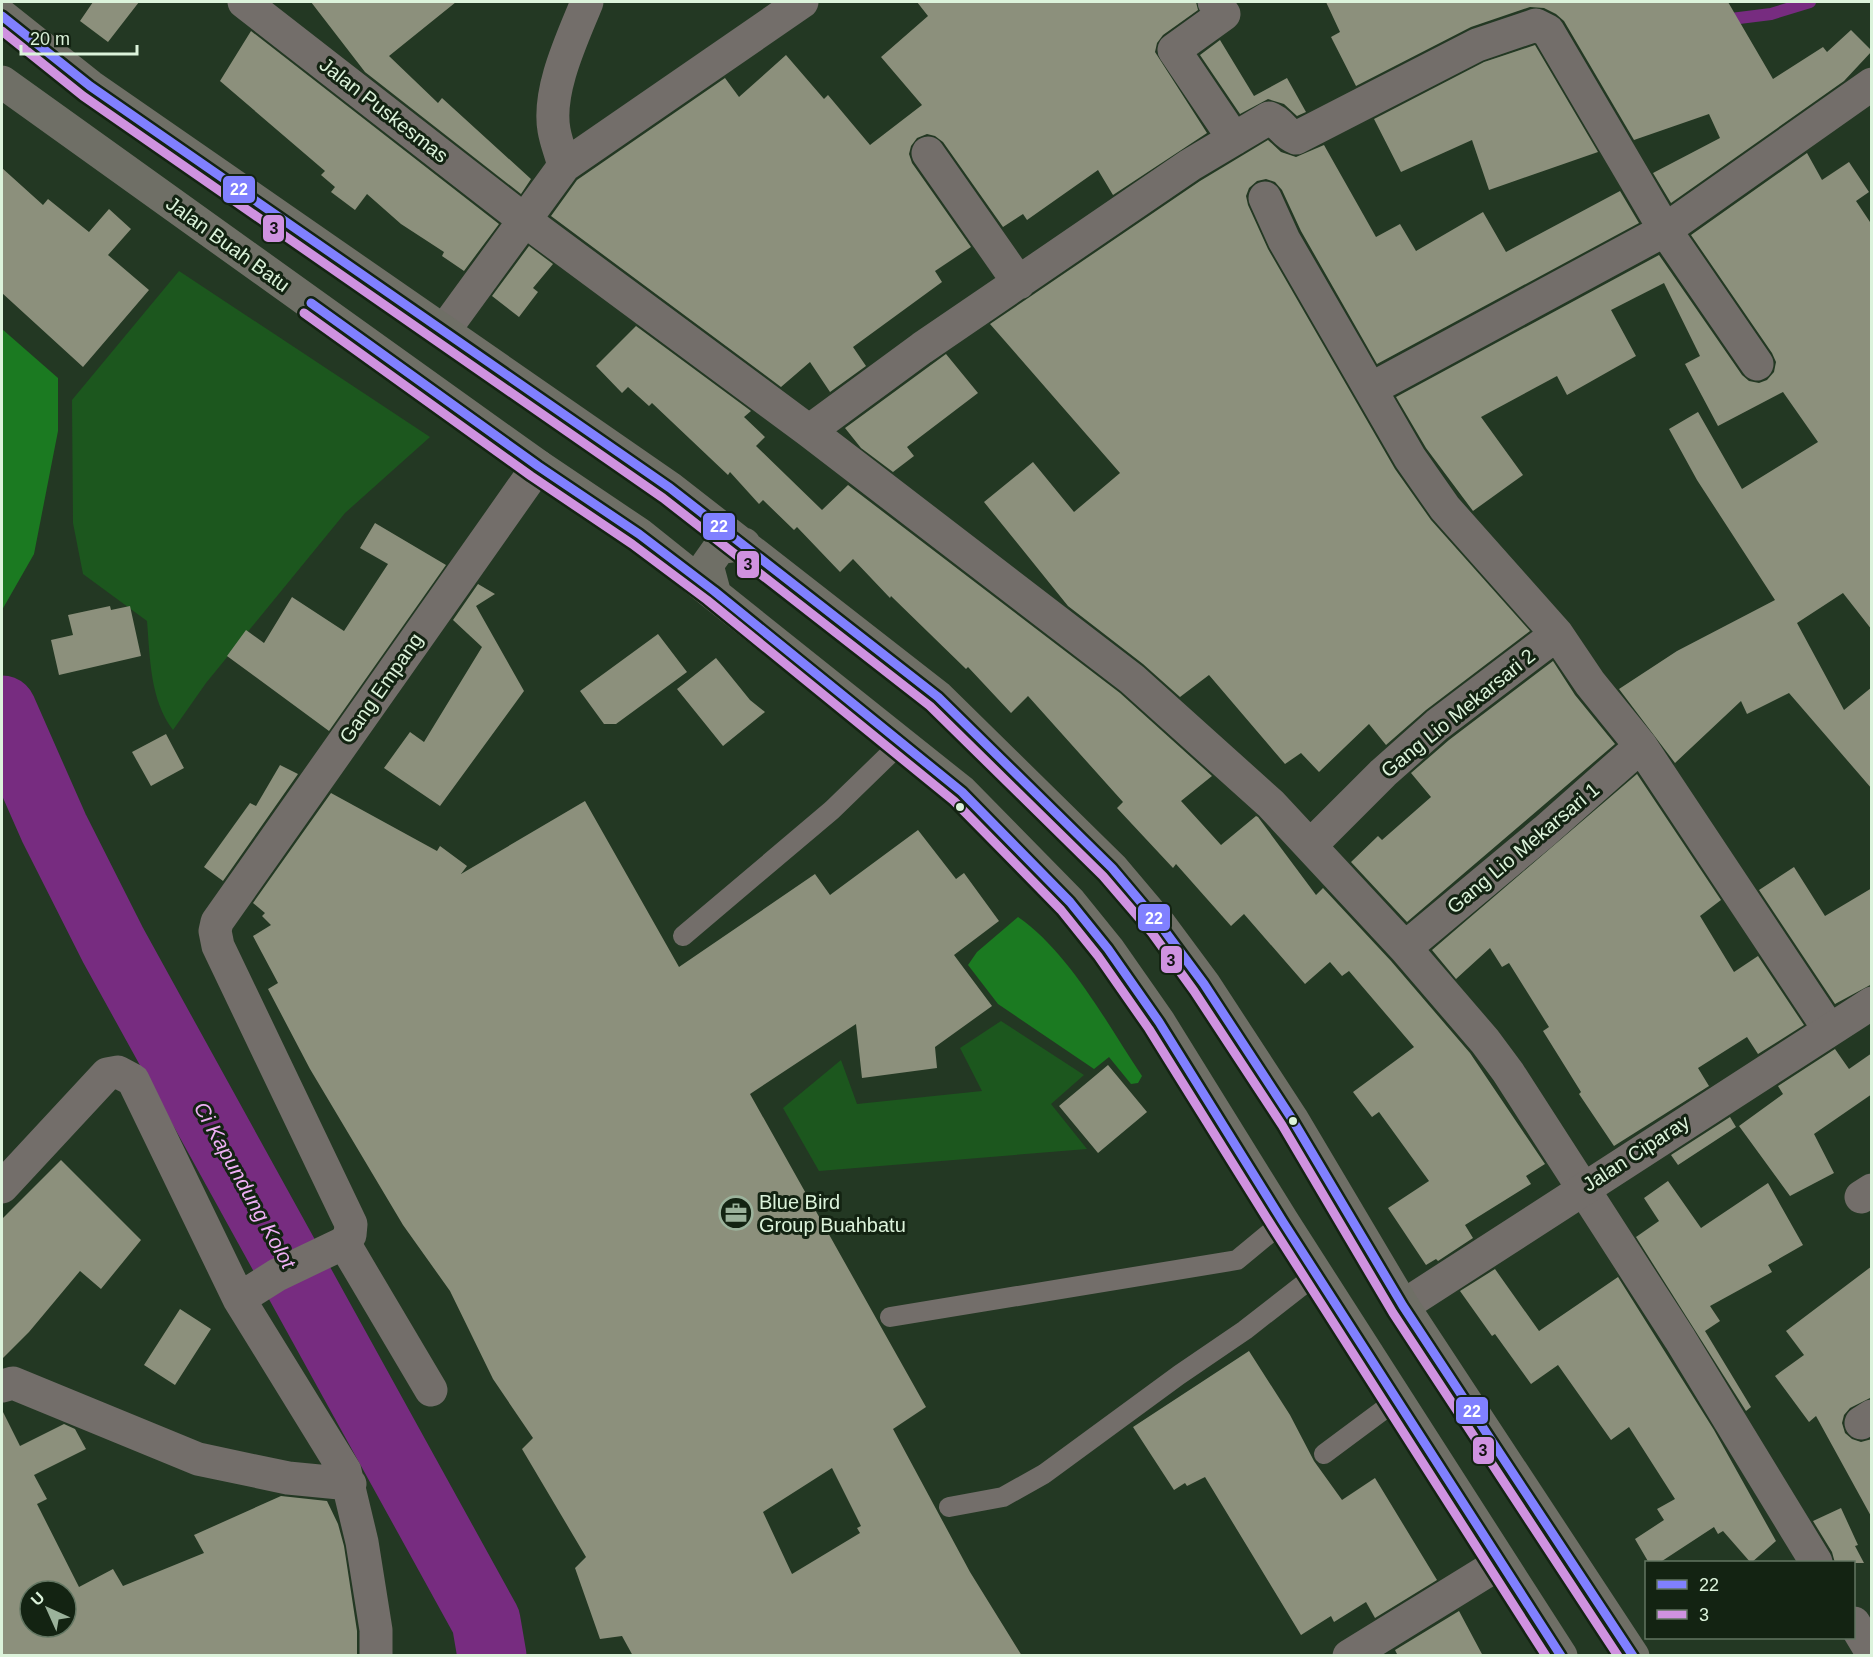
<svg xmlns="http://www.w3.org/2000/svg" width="1873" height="1657" font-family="Helvetica,sans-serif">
<rect width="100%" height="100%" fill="#233823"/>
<!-- green -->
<path fill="#1c571e" d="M 179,271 L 430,437 L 345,513 L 206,683 L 173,730 C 150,700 150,658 147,621 L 83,574 L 73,523 L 72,400 Z
M 1001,1021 L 1084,1075 L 1051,1104 L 1087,1149 L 819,1171 L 783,1108 L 841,1060 L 857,1104 L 982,1091 L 960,1048 Z"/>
<!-- forest -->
<path fill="#1b7a21" d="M 2,329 L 58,378 L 58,431 L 34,554 L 2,610 Z
M 1018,917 C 1070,953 1107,1024 1142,1076 L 1138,1083 L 1131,1084 L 1109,1057 L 1094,1069 L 998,1004 L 968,965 L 977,952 Z"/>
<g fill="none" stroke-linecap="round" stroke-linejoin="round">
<!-- stream -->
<path stroke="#772c80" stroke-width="12" d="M 1723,20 L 1771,14 L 1810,2"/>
<!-- river -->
<path stroke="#772c80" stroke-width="69" d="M 2,710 L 54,828 L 113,945 L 486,1621 L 492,1656"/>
</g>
<!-- building -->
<path fill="#8c907c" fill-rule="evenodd" d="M 93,2 L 139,2 L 108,42 L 80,21 Z
M 311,2 L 456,2 L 389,56 L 438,103 L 442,98 L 531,179 L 521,194 L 365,72 Z
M 917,2 L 1196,2 L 1198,10 L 1163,35 L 1157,43 L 1155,52 L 1207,133 L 1113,195 L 1098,170 L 1027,220 L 1023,214 L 1003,227 L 943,142 L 935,136 L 927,134 L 917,138 L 911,146 L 909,154 L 912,163 L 971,247 L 935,271 L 942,282 L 853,347 L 866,366 L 830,392 L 810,362 L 781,387 L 551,216 L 577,180 L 725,78 L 739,97 L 786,55 L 824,99 L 828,95 L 870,145 L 922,105 L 881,57 L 928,16 Z
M 1326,2 L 1728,2 L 1773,79 L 1823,47 L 1827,52 L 1851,30 L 1872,51 L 1844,81 L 1671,203 L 1653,173 L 1720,138 L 1709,114 L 1634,140 L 1564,21 L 1556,14 L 1544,8 L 1530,7 L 1471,27 L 1356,86 L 1331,37 L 1340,32 Z
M 251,31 L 499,224 L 464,271 L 442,256 L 444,252 L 401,224 L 367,194 L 355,210 L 331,192 L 335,187 L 321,175 L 325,171 L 220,81 Z
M 1220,40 L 1254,96 L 1287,78 L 1306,112 L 1297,116 L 1284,104 L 1268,99 L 1240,114 L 1200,55 Z
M 1535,45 L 1598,152 L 1489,190 L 1472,140 L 1401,172 L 1374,119 L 1484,62 Z
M 1268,140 L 1281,152 L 1296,157 L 1324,145 L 1376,237 L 1400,224 L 1416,251 L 1483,212 L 1506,252 L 1620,191 L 1639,223 L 1377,364 L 1301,231 L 1282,190 L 1275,182 L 1266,179 L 1257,181 L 1249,188 L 1246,196 L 1248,205 L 1268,249 L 1395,469 L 1431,520 L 1530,631 L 1426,710 L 1386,745 L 1369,724 L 1319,772 L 1301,753 L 1285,764 L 1209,675 L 1180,697 L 1143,664 L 1068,606 L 984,502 L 1033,462 L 1074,512 L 1120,473 L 990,324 L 1200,181 Z
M 1807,153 L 1822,180 L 1849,162 L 1869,192 L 1856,201 L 1872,225 L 1872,630 L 1843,593 L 1797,623 L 1844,710 L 1872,687 L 1872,789 L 1789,693 L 1747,714 L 1741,701 L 1675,763 L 1619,689 L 1677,651 L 1775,600 L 1697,480 L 1669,429 L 1698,412 L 1742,489 L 1818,442 L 1783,392 L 1718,426 L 1685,364 L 1700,356 L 1664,283 L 1611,310 L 1636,356 L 1567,395 L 1557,376 L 1481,417 L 1523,475 L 1473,511 L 1426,448 L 1396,397 L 1659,255 L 1742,375 L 1749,381 L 1759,383 L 1767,380 L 1774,372 L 1776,362 L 1772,353 L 1691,235 Z
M 2,168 L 43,205 L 48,199 L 89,232 L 109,209 L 131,229 L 108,255 L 149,290 L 83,367 L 2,293 Z
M 529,246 L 553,264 L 533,288 L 538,292 L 519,317 L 492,296 Z
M 636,326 L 751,411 L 744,417 L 765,437 L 756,446 L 822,510 L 848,485 L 1120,693 L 1212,776 L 1181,801 L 1221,845 L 1256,816 L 1258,817 L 1316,895 L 1323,888 L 1391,961 L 1470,1053 L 1545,1164 L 1526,1176 L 1531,1184 L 1465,1225 L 1473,1238 L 1438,1261 L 1436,1259 L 1426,1265 L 1388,1208 L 1429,1181 L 1379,1112 L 1372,1117 L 1353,1092 L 1414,1047 L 1349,971 L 1342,976 L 1330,962 L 1305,984 L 1244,914 L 1231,926 L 1176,864 L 1173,868 L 1117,808 L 1123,802 L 1028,696 L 1011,713 L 968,667 L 966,669 L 891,596 L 890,598 L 853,559 L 840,572 L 797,527 L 794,530 L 763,500 L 759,504 L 730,472 L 728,475 L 652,403 L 649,406 L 628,387 L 622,393 L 596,366 Z
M 946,354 L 978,393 L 907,447 L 914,456 L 893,472 L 861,448 L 845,428 Z
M 375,523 L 446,565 L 329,731 L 227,656 L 246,630 L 264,643 L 292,597 L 344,631 L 388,564 L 360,548 Z
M 478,584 L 495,594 L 476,606 L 524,691 L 440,806 L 384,768 L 410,732 L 424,742 L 482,647 L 453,620 Z
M 110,606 L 111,610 L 130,606 L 141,656 L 59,675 L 51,640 L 73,635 L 68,615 Z
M 658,634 L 687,672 L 616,724 L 604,724 L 580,691 Z
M 716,658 L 750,700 L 765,712 L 723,746 L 677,689 Z
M 1553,661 L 1575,695 L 1615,744 L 1407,922 L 1351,862 L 1378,836 L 1382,840 L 1431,797 L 1411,773 L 1449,740 Z
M 166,734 L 184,768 L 151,786 L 132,752 Z
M 280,765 L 298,774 L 223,881 L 204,867 L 250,803 L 256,806 Z
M 1637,774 L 1721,900 L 1700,916 L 1734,972 L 1758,956 L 1804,1025 L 1758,1054 L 1747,1037 L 1698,1068 L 1709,1086 L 1614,1146 L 1579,1094 L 1581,1092 L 1543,1031 L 1549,1027 L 1509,963 L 1502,967 L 1490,948 L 1456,979 L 1432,950 Z
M 331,793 L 437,851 L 440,846 L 467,866 L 461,874 L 585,801 L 679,967 L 815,874 L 830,895 L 918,830 L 956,879 L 964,873 L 999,921 L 954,955 L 992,1006 L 935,1047 L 937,1068 L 862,1078 L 856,1024 L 750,1094 L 926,1407 L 893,1429 L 970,1572 L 1022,1656 L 633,1656 L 622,1636 L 600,1639 L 575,1568 L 586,1557 L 522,1449 L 533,1438 L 493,1379 L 450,1291 L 403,1225 L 310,1069 L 268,989 L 278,983 L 253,936 L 271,925 L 262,916 L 265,913 L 253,903 ZM 832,1468 L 861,1526 L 857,1528 L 860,1533 L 792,1574 L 763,1512 Z
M 1794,867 L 1825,916 L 1872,888 L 1872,984 L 1835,1004 L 1759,890 Z
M 1835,1049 L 1849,1069 L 1872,1053 L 1872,1094 L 1814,1134 L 1834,1173 L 1790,1196 L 1739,1126 L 1783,1094 L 1778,1086 Z
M 1108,1065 L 1147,1112 L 1098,1153 L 1059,1106 Z
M 1730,1117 L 1736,1127 L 1678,1165 L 1671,1155 Z
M 61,1160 L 141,1240 L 101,1289 L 80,1271 L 29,1332 L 2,1359 L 2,1219 Z
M 1668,1181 L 1701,1228 L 1768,1183 L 1803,1245 L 1768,1265 L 1772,1272 L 1710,1306 L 1720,1321 L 1705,1331 L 1751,1407 L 1746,1411 L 1636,1237 L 1659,1221 L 1644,1198 Z
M 1872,1266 L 1872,1397 L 1850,1408 L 1844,1415 L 1842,1423 L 1845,1433 L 1852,1439 L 1861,1442 L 1872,1439 L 1872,1518 L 1816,1416 L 1809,1422 L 1775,1376 L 1804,1355 L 1786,1331 Z
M 1495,1269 L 1539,1331 L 1618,1277 L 1714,1430 L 1776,1541 L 1751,1563 L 1723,1531 L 1718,1534 L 1714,1527 L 1659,1563 L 1649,1563 L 1635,1539 L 1664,1520 L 1657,1509 L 1675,1499 L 1629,1427 L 1611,1440 L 1558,1365 L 1531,1384 L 1495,1334 L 1492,1336 L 1460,1291 Z
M 180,1309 L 211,1329 L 175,1385 L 144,1365 Z
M 1249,1351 L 1290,1415 L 1314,1461 L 1342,1500 L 1375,1478 L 1437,1580 L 1375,1618 L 1366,1602 L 1334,1622 L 1331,1616 L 1301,1635 L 1205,1477 L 1187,1486 L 1185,1483 L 1174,1490 L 1133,1427 Z
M 2,1410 L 20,1446 L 64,1424 L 75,1429 L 86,1449 L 34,1475 L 47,1499 L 37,1504 L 79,1587 L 113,1569 L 123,1586 L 204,1553 L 194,1535 L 281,1496 L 327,1501 L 338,1524 L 344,1546 L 357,1631 L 357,1655 L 2,1656 ZM 30,1591 L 66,1591 L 66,1627 L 30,1627 Z
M 1841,1508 L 1858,1545 L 1855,1546 L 1864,1563 L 1835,1563 L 1832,1552 L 1813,1521 Z
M 1459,1611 L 1483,1656 L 1398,1656 L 1395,1650 Z"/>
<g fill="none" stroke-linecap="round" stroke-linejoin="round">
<!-- service -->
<path stroke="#736e6a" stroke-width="20" d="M 683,936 L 832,810 L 901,743
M 890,1317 L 1237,1260 L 1283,1222
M 1324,1454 L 1398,1399
M 949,1507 L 1003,1497 L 1044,1474 L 1179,1375 L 1245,1330 L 1318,1273"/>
<!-- minor -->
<path stroke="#736e6a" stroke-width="33" d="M 244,2 L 523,219 L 809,431 L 1132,679 L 1271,804 L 1405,948 L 1485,1041 L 1508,1072 L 1680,1339 L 1816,1562
M 1214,2 L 1224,14 L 1174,50 L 1234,139
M 928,153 L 1019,283
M 564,166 C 561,154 556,142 554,130 C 547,90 573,37 587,2
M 1265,198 L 1284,240 L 1410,458 L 1445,508 L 1557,634 L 1590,683 L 1641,746 L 1829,1029
M 443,332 L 564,166 L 802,2
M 1371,389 L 1665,230 L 1872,84
M 809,431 L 922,348 L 1190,165 L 1269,118 C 1281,122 1284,134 1296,138 L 1477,45 L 1536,25 L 1548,31 L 1665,230 L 1757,364
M 1310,846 L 1383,773 L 1437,725 L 1557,634
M 1405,948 L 1545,831 L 1641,746
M 2,1187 L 107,1074 L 118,1072 L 133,1080 L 239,1299 L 345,1471 L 362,1542 L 376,1630 L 376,1656
M 1861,1197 L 1872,1190
M 344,1243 L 431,1390
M 239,1299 L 277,1275 L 344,1243 L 350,1235 L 351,1224 L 218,946 L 215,931 L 217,922 L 538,466
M 2,1386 L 13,1383 L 198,1459 L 288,1478 L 350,1484
M 1861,1423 L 1872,1416
M 1854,1623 L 1872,1653
M 1349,1656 L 1500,1563"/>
<!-- tertiary -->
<path stroke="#736e6a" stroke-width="33" d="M 1403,1306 L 1872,1003"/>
<!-- primary -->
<path stroke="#6f6f66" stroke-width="33" d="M 2,16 L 90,86 L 670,488 L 938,697 L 1112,868 L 1161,926 L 1204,984 L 1292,1119 L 1403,1306 L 1633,1656
M 2,82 L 538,466 L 639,534 L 962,792 L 1070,902 L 1108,949 L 1159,1022 L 1283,1222 L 1561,1656
M 714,591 L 707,565 L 719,548 L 744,544"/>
<defs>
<path id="bus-1" d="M 2,16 L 90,86 L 670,488 L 938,697 L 1112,868 L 1161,926 L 1204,984 L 1292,1119 L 1403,1306 L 1633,1656
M 311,303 L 538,466 L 639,534 L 714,591 L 962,792 L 1070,902 L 1108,949 L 1159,1022 L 1283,1222 L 1561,1656"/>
<path id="bus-2" d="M 2,31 L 83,96 L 663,498 L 930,706 L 1103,876 L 1152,933 L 1194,991 L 1282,1125 L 1393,1313 L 1618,1656
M 304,313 L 531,476 L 632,544 L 707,600 L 954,801 L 1061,910 L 1098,956 L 1149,1029 L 1273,1228 L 1546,1656"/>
</defs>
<!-- bus-1 casing -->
<use href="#bus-1" stroke="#132312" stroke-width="14"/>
<!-- bus-2 casing -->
<use href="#bus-2" stroke="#132312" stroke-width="14"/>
<!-- bus-1 -->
<use href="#bus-1" stroke="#8080ff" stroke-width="9"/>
<!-- bus-2 -->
<use href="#bus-2" stroke="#cf92e0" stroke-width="9"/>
</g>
<!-- icons -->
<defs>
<symbol id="office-ring" viewBox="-11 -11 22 22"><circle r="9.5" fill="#132312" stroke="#9bb29b" stroke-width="1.5"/><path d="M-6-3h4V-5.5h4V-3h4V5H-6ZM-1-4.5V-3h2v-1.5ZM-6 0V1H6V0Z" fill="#9bb29b"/></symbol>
</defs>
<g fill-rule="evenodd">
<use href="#office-ring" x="717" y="1194" width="38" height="38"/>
</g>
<!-- markers -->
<g fill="#dcf3db" stroke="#132312" stroke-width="2">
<circle cx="960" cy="807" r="5"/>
<circle cx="1293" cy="1121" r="5"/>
</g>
<g text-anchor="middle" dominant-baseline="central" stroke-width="6" stroke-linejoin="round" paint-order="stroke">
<!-- street labels -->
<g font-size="20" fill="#dcf3db" stroke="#132312">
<text transform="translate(384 110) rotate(38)">Jalan Puskesmas</text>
<text transform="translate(228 244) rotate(36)">Jalan Buah Batu</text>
<text transform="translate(381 688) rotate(-55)">Gang Empang</text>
<text transform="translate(1458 713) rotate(-39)">Gang Lio Mekarsari 2</text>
<text transform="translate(1523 848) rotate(-40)">Gang Lio Mekarsari 1</text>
<text transform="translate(1636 1153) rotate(-33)">Jalan Ciparay</text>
</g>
<!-- poi labels -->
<g font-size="20" fill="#dcf3db" stroke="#132312" text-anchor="start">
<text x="759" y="1202">Blue Bird<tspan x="759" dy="23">Group Buahbatu</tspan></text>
</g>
<!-- water labels -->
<g font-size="21" font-style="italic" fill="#eeaff4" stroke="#132312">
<text transform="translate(245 1185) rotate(61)">Ci Kapundung Kolot</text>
</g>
</g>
<g stroke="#132312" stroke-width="2">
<rect x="222" y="175" width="34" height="29" rx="6" fill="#8080ff"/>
<rect x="262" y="214" width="23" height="29" rx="6" fill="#cf92e0"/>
<rect x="702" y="512" width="34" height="29" rx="6" fill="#8080ff"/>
<rect x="736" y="550" width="24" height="29" rx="6" fill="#cf92e0"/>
<rect x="1137" y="903" width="34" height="29" rx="6" fill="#8080ff"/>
<rect x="1160" y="945" width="23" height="29" rx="6" fill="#cf92e0"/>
<rect x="1455" y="1396" width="34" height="29" rx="6" fill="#8080ff"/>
<rect x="1472" y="1436" width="23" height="29" rx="6" fill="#cf92e0"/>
</g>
<g font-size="16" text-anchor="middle" font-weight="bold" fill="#fff">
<text x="239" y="195">22</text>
<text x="719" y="532">22</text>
<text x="1154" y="924">22</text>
<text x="1472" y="1417">22</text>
</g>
<g font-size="16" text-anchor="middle" font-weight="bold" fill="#111">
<text x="274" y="234">3</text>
<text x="748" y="570">3</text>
<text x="1171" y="966">3</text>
<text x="1483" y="1456">3</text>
</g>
<!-- border -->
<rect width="1873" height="1657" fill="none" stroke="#dcf3db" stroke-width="6"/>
<!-- legend -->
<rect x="1645" y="1561" width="210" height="78" fill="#132312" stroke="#637662" stroke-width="1.5"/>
<rect x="1657" y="1580" width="30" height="9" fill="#8080ff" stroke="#637662" stroke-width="1.5"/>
<text x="1699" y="1591" font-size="18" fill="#dcf3db">22</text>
<rect x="1657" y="1610" width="30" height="9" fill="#cf92e0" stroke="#637662" stroke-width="1.5"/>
<text x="1699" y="1621" font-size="18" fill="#dcf3db">3</text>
<!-- north arrow -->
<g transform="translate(48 1609) rotate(315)"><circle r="28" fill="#132312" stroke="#637662" stroke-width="1.5"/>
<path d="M0-4.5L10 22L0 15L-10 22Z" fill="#9bb29b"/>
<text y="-9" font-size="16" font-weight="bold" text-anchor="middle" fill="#dcf3db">U</text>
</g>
<!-- scale -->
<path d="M21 45v9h116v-9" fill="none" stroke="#dcf3db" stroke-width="3"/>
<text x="30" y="45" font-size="18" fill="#dcf3db" stroke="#132312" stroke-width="4.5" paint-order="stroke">20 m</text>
</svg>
